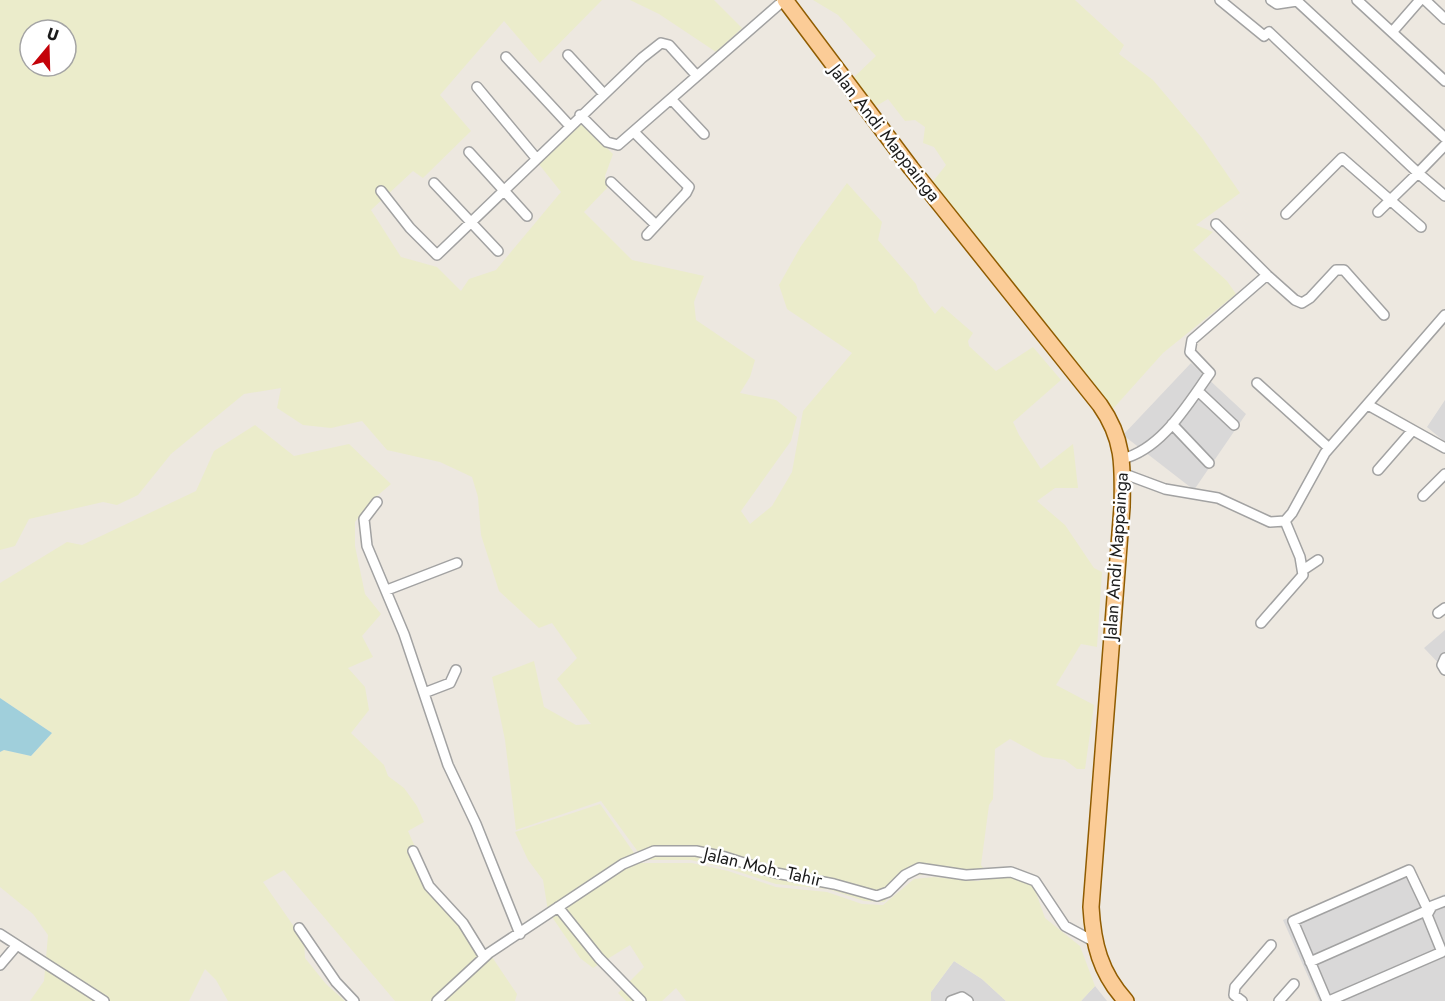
<svg xmlns="http://www.w3.org/2000/svg" width="1445" height="1001" font-family="Jost,sans-serif">
<rect width="100%" height="100%" fill="#ede8e0"/>
<!-- residential -->
<path fill="#d9d8d8" d="M 1191,363 L 1246,414 L 1194,490 L 1123,435 Z
M 1445,400 L 1445,442 L 1427,427 Z
M 1445,630 L 1445,670 L 1424,648 Z
M 1412,868 L 1428,901 L 1445,894 L 1445,1001 L 1319,1001 L 1283,920 Z
M 954,961 L 982,979 L 1006,1001 L 931,1001 L 931,992 Z
M 1095,986 L 1107,1001 L 1081,1001 Z"/>
<!-- farmland -->
<path fill="#ebeccb" fill-rule="evenodd" d="M 0,0 L 602,0 L 540,63 L 504,21 L 440,95 L 471,131 L 423,178 L 413,171 L 371,210 L 401,257 L 437,267 L 461,291 L 469,279 L 496,270 L 561,192 L 538,163 L 580,121 L 613,154 L 605,176 L 607,188 L 584,212 L 632,260 L 704,276 L 694,302 L 696,320 L 755,360 L 750,377 L 740,393 L 776,400 L 797,417 L 791,441 L 741,511 L 750,524 L 772,506 L 792,472 L 803,411 L 852,353 L 787,309 L 779,285 L 801,246 L 847,183 L 882,222 L 878,240 L 916,284 L 919,293 L 935,314 L 942,306 L 973,333 L 968,341 L 969,346 L 996,371 L 1033,347 L 1061,380 L 1013,422 L 1019,435 L 1041,469 L 1073,444 L 1078,488 L 1055,488 L 1037,501 L 1065,525 L 1094,568 L 1102,572 L 1097,647 L 1081,644 L 1056,685 L 1094,705 L 1085,769 L 1077,769 L 1065,760 L 1043,757 L 1010,739 L 995,749 L 993,799 L 989,805 L 981,865 L 990,877 L 1013,876 L 1034,887 L 1045,918 L 1080,946 L 1095,986 L 1081,1001 L 1006,1001 L 982,979 L 954,961 L 931,992 L 931,1001 L 686,1001 L 676,988 L 662,1001 L 626,1001 L 618,993 L 644,967 L 630,945 L 593,968 L 580,958 L 548,911 L 543,880 L 528,860 L 515,832 L 600,804 L 641,863 L 692,863 L 728,871 L 776,887 L 827,892 L 862,904 L 883,905 L 914,879 L 934,877 L 978,881 L 987,878 L 962,879 L 932,874 L 911,876 L 884,902 L 864,901 L 828,889 L 776,884 L 730,869 L 691,860 L 644,860 L 601,801 L 516,830 L 505,740 L 492,677 L 534,661 L 544,707 L 576,725 L 591,724 L 557,679 L 577,658 L 552,623 L 539,628 L 499,591 L 481,535 L 478,497 L 472,477 L 440,462 L 387,450 L 362,421 L 331,428 L 303,425 L 277,408 L 281,388 L 244,394 L 171,454 L 138,495 L 117,505 L 103,502 L 29,519 L 15,546 L 0,550 ZM 30,30 L 66,30 L 66,66 L 30,66 Z
M 630,0 L 714,0 L 742,28 L 716,52 L 659,14 Z
M 813,0 L 1075,0 L 1124,45 L 1119,54 L 1153,80 L 1202,138 L 1240,193 L 1196,225 L 1213,232 L 1193,250 L 1227,281 L 1236,294 L 1163,353 L 1111,411 L 931,184 L 946,165 L 934,147 L 923,143 L 925,127 L 915,120 L 905,121 L 888,99 L 873,108 L 850,81 L 876,56 L 838,15 Z
M 255,425 L 294,456 L 349,444 L 391,484 L 370,502 L 355,522 L 355,546 L 365,594 L 381,614 L 362,636 L 373,657 L 348,668 L 365,687 L 369,710 L 351,733 L 384,765 L 388,776 L 404,788 L 417,806 L 424,822 L 408,831 L 431,883 L 460,914 L 485,949 L 433,1001 L 395,1001 L 284,870 L 263,882 L 304,941 L 305,958 L 326,984 L 345,1001 L 228,1001 L 216,980 L 205,969 L 189,1001 L 30,1001 L 44,981 L 48,935 L 33,914 L 0,887 L 0,752 L 4,750 L 31,756 L 52,733 L 0,698 L 0,583 L 67,542 L 82,545 L 196,491 L 214,451 Z
M 490,954 L 517,994 L 515,1001 L 441,1001 Z"/>
<!-- water -->
<path fill="#a0cfdb" d="M 0,698 L 52,733 L 31,756 L 4,750 L 0,752 Z"/>
<g fill="none" stroke-linecap="round" stroke-linejoin="round">
<defs>
<path id="street" d="M 1220,0 L 1264,36 L 1269,32 L 1418,173 L 1445,145
M 1271,0 L 1277,4 L 1297,1
M 1357,0 L 1445,81
M 1425,0 L 1445,19
M 1297,1 L 1445,138
M 1393,31 L 1420,0
M 568,55 L 603,93
M 506,57 L 569,125
M 477,87 L 536,158
M 672,100 L 704,134
M 580,115 L 607,142 L 618,145 L 784,0
M 634,132 L 689,187 L 686,193 L 647,235
M 469,152 L 527,216
M 611,182 L 656,225
M 434,183 L 498,251
M 381,191 L 410,228 L 437,255 L 642,58 L 661,43 L 669,45 L 697,76
M 1378,212 L 1418,173 L 1445,196
M 1286,214 L 1342,158 L 1421,227
M 1216,224 L 1267,275
M 1257,383 L 1329,448
M 1198,391 L 1234,425
M 1368,405 L 1445,448
M 1172,424 L 1209,463
M 1122,459 C 1162,449 1187,405 1210,373 L 1190,352 L 1192,340 L 1267,275 L 1295,300 L 1302,303 L 1310,298 L 1336,270 L 1344,270 L 1384,315
M 1378,470 L 1412,431
M 1122,473 L 1165,489 L 1218,498 L 1270,522 L 1285,521 L 1292,513 L 1325,453 L 1445,315
M 1423,496 L 1445,474
M 377,502 L 364,519 L 367,546 L 404,634 L 448,765 L 476,824 L 520,934
M 1303,570 L 1318,560
M 387,590 L 457,563
M 1438,613 L 1445,608
M 1261,623 L 1303,575 L 1300,557 L 1285,521
M 1445,658 L 1442,665 L 1445,670
M 424,693 L 450,683 L 456,670
M 413,851 L 429,886 L 463,923 L 484,957
M 558,907 L 599,958 L 641,1001
M 299,928 L 336,982 L 354,1001
M 0,934 L 104,1001
M 1310,962 L 1428,910 L 1409,870 L 1293,921 L 1327,1001
M 0,965 L 17,945
M 437,1001 L 489,953 L 623,864 L 654,851 L 696,851 L 725,857 L 776,873 L 834,884 L 877,896 L 888,892 L 905,875 L 919,868 L 966,875 L 1011,872 L 1035,881 L 1065,926 L 1093,941
M 951,1001 L 962,997 L 968,1001
M 1242,1001 L 1234,995 L 1235,987 L 1271,945
M 1279,1001 L 1294,984
M 1329,1001 L 1442,952 L 1427,915 L 1432,906 L 1445,901"/>
<path id="primary" d="M 785,0 L 911,168 L 1100,405 C 1124,439 1123,466 1122,507 L 1091,907 C 1093,943 1100,973 1126,1001"/>
</defs>
<!-- street casing -->
<use href="#street" stroke="#a2a2a2" stroke-width="12"/>
<!-- primary casing -->
<use href="#primary" stroke="#905c01" stroke-width="18"/>
<!-- street -->
<use href="#street" stroke="#fff" stroke-width="9"/>
<!-- primary -->
<use href="#primary" stroke="#fbcc97" stroke-width="15"/>
</g>
<g text-anchor="middle" dominant-baseline="central" stroke-width="5" stroke-linejoin="round" paint-order="stroke">
<!-- street labels -->
<g font-size="18" fill="#1b1b1b" stroke="#fff">
<text transform="translate(885 133) rotate(52)">Jalan Andi Mappainga</text>
<text transform="translate(1116 556) rotate(-86)">Jalan Andi Mappainga</text>
<text transform="translate(763 867) rotate(13)">Jalan Moh. Tahir</text>
</g>
</g>
<!-- north arrow -->
<g transform="translate(48 48) rotate(19)"><circle r="28" fill="#ffffff" stroke="#a4a4a4" stroke-width="1.5"/>
<path d="M0-4.5L10 22L0 15L-10 22Z" fill="#c40209"/>
<text y="-9" font-size="16" font-weight="bold" text-anchor="middle" fill="#1b1b1b">U</text>
</g>
</svg>
